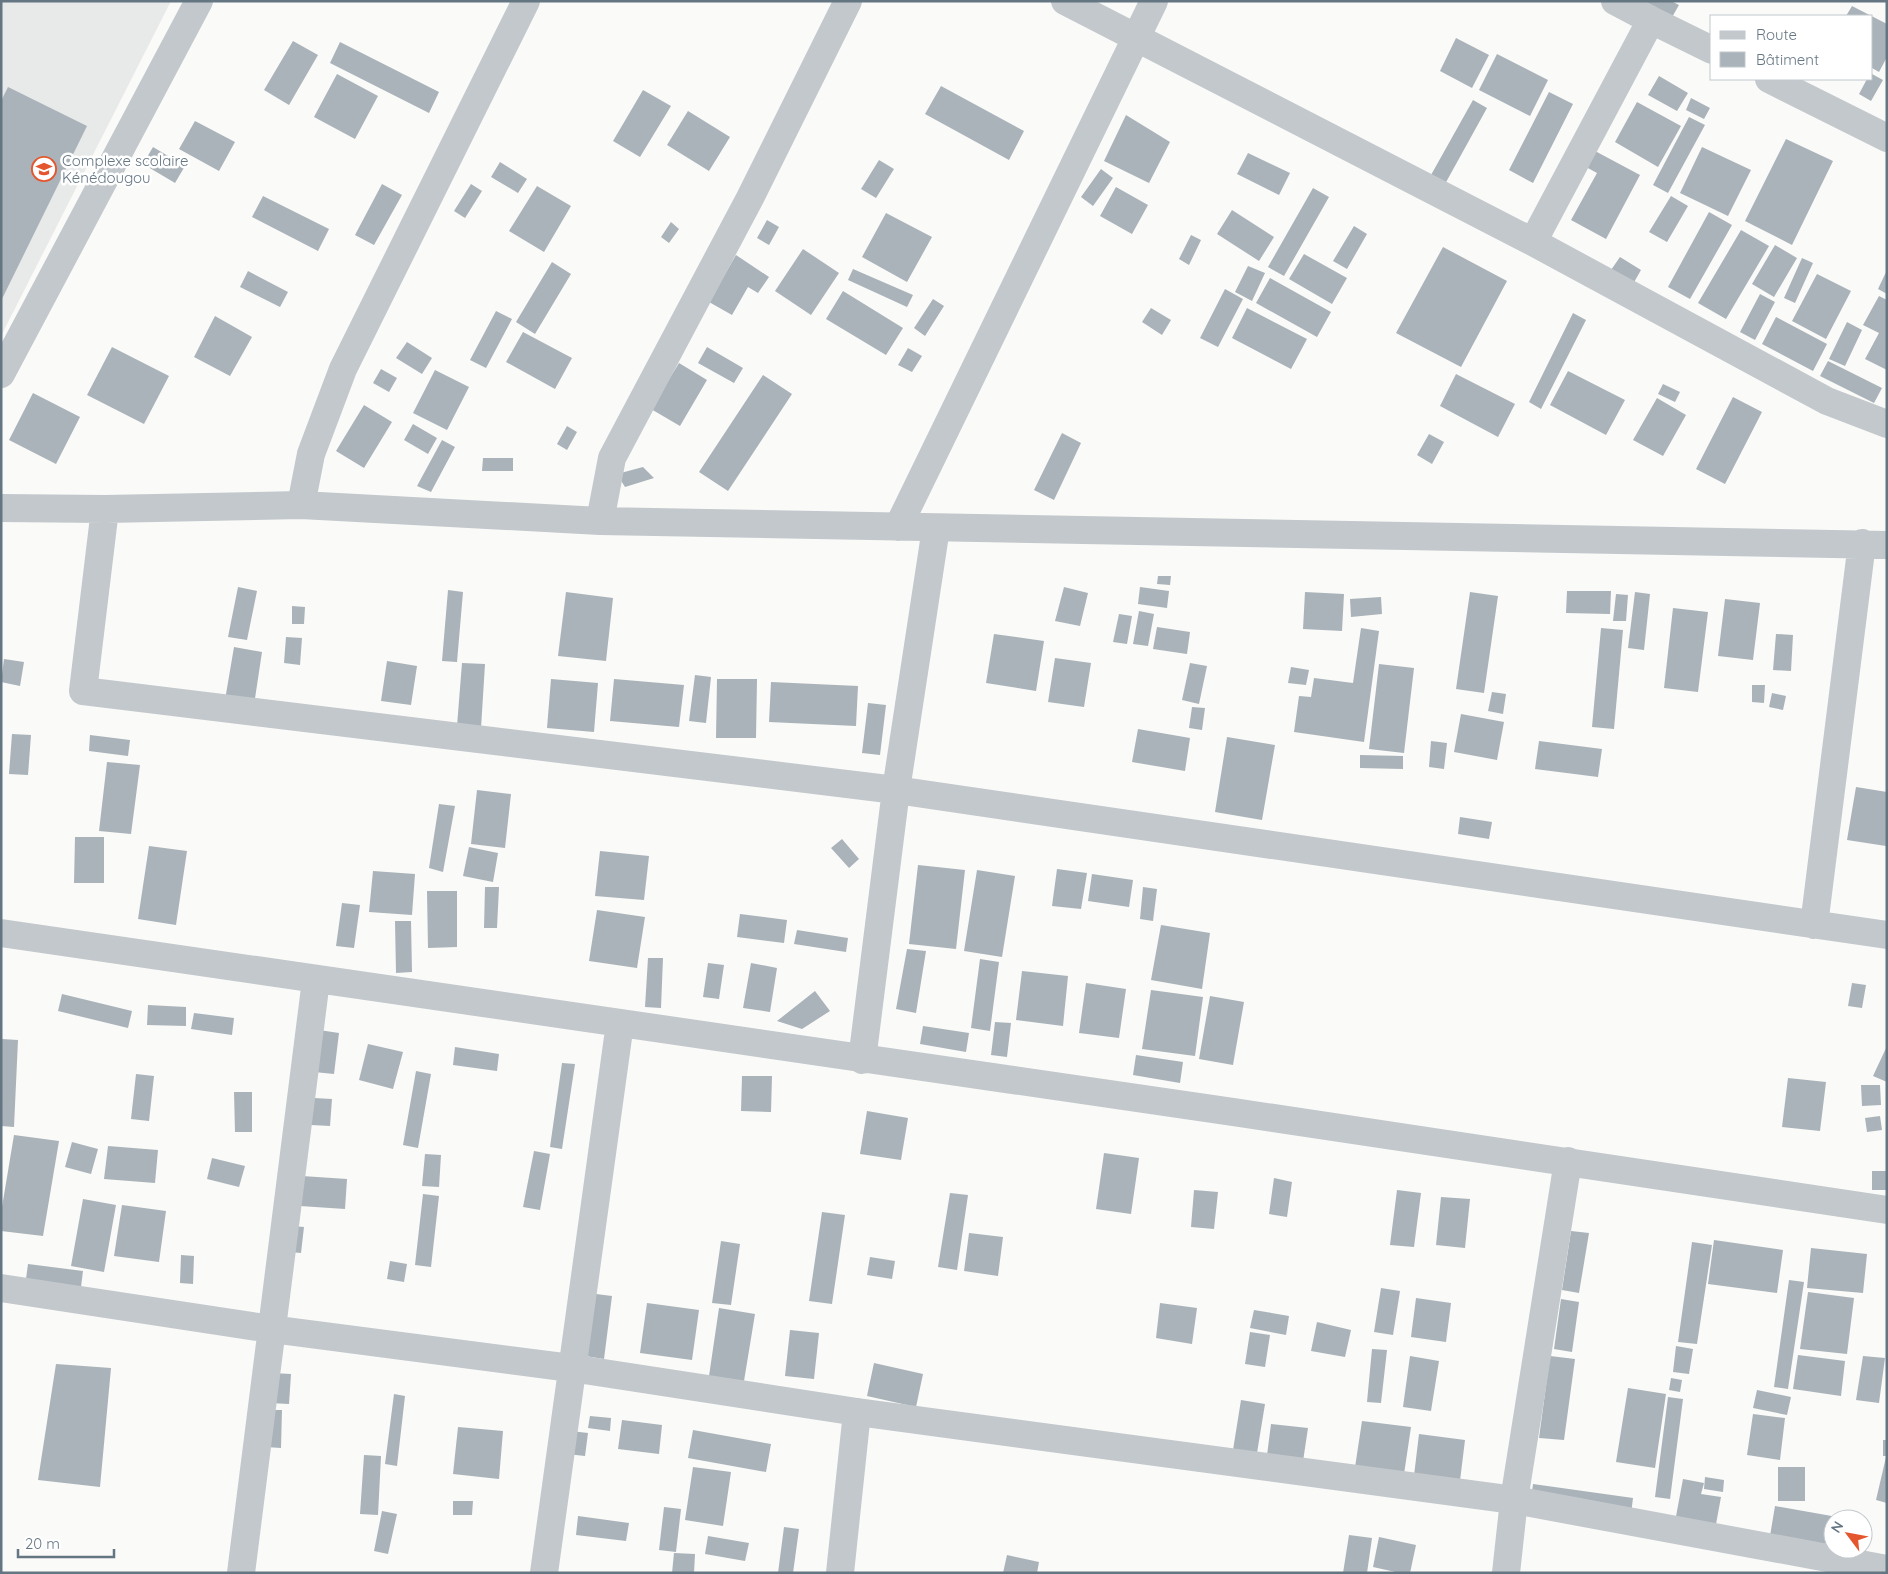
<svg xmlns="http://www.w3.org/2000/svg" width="1888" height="1574" font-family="Quicksand,sans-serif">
<rect width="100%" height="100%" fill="#fafaf8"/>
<!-- built -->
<path fill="#e8e9e9" d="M 1,1 L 171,1 L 1,336 Z"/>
<!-- building -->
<path fill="#aab3b9" d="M 1642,1 L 1671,1 L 1679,5 L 1671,19 Z
M 1852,6 L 1887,24 L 1887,57 L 1879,72 L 1872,68 L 1872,16 L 1846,16 Z
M 1456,38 L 1489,55 L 1472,88 L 1440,71 Z
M 293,41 L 318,55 L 289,105 L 264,90 Z
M 340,42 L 439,92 L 429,113 L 330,63 Z
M 1497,54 L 1548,80 L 1530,116 L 1479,90 Z
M 337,74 L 378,96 L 355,139 L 314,117 Z
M 1872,74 L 1883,80 L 1871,101 L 1859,94 L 1867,79 L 1872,79 Z
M 1659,76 L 1688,93 L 1677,111 L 1648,95 Z
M 941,86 L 1024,131 L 1009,160 L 925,114 Z
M 8,87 L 87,126 L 1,301 L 1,101 Z
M 643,90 L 671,106 L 640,157 L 613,141 Z
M 1549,92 L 1573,104 L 1533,183 L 1509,170 Z
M 1691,98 L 1710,108 L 1704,119 L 1686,110 Z
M 1473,100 L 1487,108 L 1445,184 L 1431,175 Z
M 1637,102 L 1681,126 L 1658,167 L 1615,142 Z
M 688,111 L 730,137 L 709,171 L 667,145 Z
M 1126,115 L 1170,142 L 1149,183 L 1104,161 Z
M 1689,117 L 1705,125 L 1668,193 L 1653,185 Z
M 195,121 L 235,142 L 219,171 L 179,149 Z
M 1786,139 L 1833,161 L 1792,245 L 1745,221 Z
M 153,147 L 185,166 L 175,183 L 143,164 Z
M 1702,147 L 1751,170 L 1728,216 L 1680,193 Z
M 1595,151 L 1640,175 L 1606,239 L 1571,220 L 1597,173 L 1586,167 Z
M 1248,153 L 1290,173 L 1279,195 L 1237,174 Z
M 879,160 L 894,169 L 876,198 L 861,189 Z
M 500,162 L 527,179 L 518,193 L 491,177 Z
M 1101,169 L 1113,178 L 1093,206 L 1081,197 Z
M 382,184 L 402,195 L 374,245 L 355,235 Z
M 471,184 L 482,191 L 465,218 L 454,211 Z
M 537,186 L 571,206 L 544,252 L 509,231 Z
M 1116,187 L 1148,205 L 1132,234 L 1100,216 Z
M 1313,188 L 1329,197 L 1284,276 L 1268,267 Z
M 263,196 L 329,229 L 318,251 L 252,217 Z
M 1671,196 L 1688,206 L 1667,242 L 1649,232 Z
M 1232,210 L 1274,237 L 1259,261 L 1217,234 Z
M 1709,212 L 1732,225 L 1690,299 L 1668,287 Z
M 886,213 L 932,237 L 907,282 L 862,257 Z
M 767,220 L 779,227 L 769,245 L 757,238 Z
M 671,222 L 679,229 L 669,243 L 661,237 Z
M 1354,226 L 1367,234 L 1347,269 L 1333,261 Z
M 1741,230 L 1769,246 L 1726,319 L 1698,303 Z
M 1191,235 L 1201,240 L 1189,265 L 1179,259 Z
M 1775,245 L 1797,258 L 1774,297 L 1752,284 Z
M 1443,247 L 1507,281 L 1461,367 L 1396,333 Z
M 803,249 L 839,273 L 811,315 L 775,291 Z
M 1304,254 L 1347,278 L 1332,304 L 1289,279 Z
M 736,255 L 769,277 L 758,293 L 748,287 L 732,315 L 709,302 Z
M 1620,257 L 1641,270 L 1633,284 L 1611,270 Z
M 1802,258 L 1813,263 L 1795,303 L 1784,298 Z
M 552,262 L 571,274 L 535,334 L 516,322 Z
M 1248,266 L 1265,273 L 1252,301 L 1235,292 Z
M 853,269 L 913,295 L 907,307 L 848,280 Z
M 1887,270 L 1887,294 L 1878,289 Z
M 248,271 L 288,292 L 280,307 L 240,287 Z
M 1817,274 L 1851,291 L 1826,339 L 1792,321 Z
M 1270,278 L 1331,312 L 1317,337 L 1256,303 Z
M 1225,289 L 1243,299 L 1218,347 L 1200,338 Z
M 843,291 L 903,328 L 886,355 L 826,319 Z
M 1760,294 L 1775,302 L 1755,340 L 1740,332 Z
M 1879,296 L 1887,300 L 1887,370 L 1865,359 L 1879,333 L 1863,325 Z
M 933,299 L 944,306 L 925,336 L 914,328 Z
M 1151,308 L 1171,320 L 1162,335 L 1142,322 Z
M 1247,308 L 1307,339 L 1291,369 L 1232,338 Z
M 496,311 L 512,319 L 486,368 L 470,360 Z
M 1573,313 L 1586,320 L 1541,409 L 1529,402 Z
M 215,316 L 252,337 L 230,376 L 194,357 Z
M 1776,317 L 1827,344 L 1813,371 L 1762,344 Z
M 1847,322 L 1862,330 L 1845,366 L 1829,359 Z
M 523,332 L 572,358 L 555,389 L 506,362 Z
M 407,342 L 432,358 L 422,374 L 396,358 Z
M 112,347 L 169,376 L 144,424 L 87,395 Z
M 707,347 L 743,368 L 734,383 L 698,363 Z
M 908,348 L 922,356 L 912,372 L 898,365 Z
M 1828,361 L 1882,388 L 1874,403 L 1820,376 Z
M 679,363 L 707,380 L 680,426 L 651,409 Z
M 381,369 L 397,378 L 389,392 L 373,383 Z
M 435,370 L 469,387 L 447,430 L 413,413 Z
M 1568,371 L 1625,400 L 1606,435 L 1550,405 Z
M 1456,374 L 1515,404 L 1498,437 L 1440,406 Z
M 763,375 L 792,394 L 728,491 L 699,472 Z
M 1663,384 L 1680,392 L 1675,402 L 1658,394 Z
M 33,393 L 80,417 L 56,464 L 9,440 Z
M 1733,397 L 1762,412 L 1725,484 L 1696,469 Z
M 1657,398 L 1686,415 L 1663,456 L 1633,440 Z
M 364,405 L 392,422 L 364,468 L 336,451 Z
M 413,424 L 437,438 L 428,454 L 404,440 Z
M 567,426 L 577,432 L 567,450 L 557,444 Z
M 1062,433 L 1081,443 L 1054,500 L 1034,490 Z
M 1429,434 L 1444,442 L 1432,464 L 1417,455 Z
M 442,440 L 455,447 L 431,492 L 417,486 Z
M 483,458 L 513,458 L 513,471 L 482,471 Z
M 643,467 L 654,478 L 625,487 L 617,474 Z
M 1158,576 L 1171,576 L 1170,585 L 1157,584 Z
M 238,587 L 257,591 L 247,640 L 228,637 Z
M 1064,587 L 1088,593 L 1080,626 L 1055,621 Z
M 1140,587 L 1169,591 L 1167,608 L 1138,604 Z
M 448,590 L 463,592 L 457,662 L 442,661 Z
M 1567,591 L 1611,591 L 1610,614 L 1566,613 Z
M 566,592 L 613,598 L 606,661 L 558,656 Z
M 1305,592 L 1344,594 L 1342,631 L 1303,629 Z
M 1470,592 L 1498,596 L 1484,693 L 1456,689 Z
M 1635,592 L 1650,594 L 1644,650 L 1628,648 Z
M 1616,594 L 1628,595 L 1626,621 L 1613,621 Z
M 1381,597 L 1382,614 L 1351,617 L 1350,599 Z
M 1725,599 L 1760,603 L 1753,660 L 1718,656 Z
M 292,606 L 305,607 L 304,624 L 292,624 Z
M 1673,608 L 1708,612 L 1698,692 L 1664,688 Z
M 1139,611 L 1154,614 L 1148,646 L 1133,644 Z
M 1119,614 L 1132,616 L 1127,644 L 1113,642 Z
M 1157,627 L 1190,632 L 1187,654 L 1153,649 Z
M 1361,628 L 1379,631 L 1364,742 L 1294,732 L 1299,696 L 1311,697 L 1314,678 L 1353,683 Z
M 1601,628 L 1623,630 L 1614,729 L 1592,727 Z
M 994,634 L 1044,641 L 1036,691 L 986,683 Z
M 1776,634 L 1793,635 L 1791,671 L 1773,670 Z
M 286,637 L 302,638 L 300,665 L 284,663 Z
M 234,647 L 262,652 L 254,705 L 225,700 Z
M 1055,658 L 1091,663 L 1084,707 L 1048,702 Z
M 4,659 L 24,662 L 20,686 L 1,682 Z
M 387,661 L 417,666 L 411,705 L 381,701 Z
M 462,663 L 485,664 L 481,728 L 457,726 Z
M 1190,663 L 1207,666 L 1199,704 L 1182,700 Z
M 1379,664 L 1414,668 L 1404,753 L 1369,749 Z
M 1291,667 L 1309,670 L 1306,685 L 1288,683 Z
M 695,675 L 711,677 L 706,723 L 689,721 Z
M 551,679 L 598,683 L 594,732 L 547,728 Z
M 614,679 L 684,685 L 679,727 L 610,721 Z
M 717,679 L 757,679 L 756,738 L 716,738 Z
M 771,682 L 858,686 L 856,726 L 769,722 Z
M 1752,685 L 1765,685 L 1764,703 L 1752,702 Z
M 1492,692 L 1506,694 L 1503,714 L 1488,711 Z
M 1772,693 L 1786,696 L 1783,710 L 1769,707 Z
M 868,703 L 886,705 L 880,755 L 862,753 Z
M 1192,707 L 1205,708 L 1202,730 L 1189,728 Z
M 1461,714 L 1504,722 L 1497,760 L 1454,752 Z
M 1138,729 L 1190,738 L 1185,771 L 1132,762 Z
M 12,734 L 31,735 L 28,775 L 9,774 Z
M 90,735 L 130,740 L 128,756 L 89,751 Z
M 1227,737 L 1275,745 L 1262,820 L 1215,812 Z
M 1431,741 L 1447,743 L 1444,769 L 1429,767 Z
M 1539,741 L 1602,749 L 1598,777 L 1535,769 Z
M 1360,755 L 1403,756 L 1403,769 L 1360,768 Z
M 107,762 L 140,765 L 131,834 L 99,831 Z
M 1856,787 L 1887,792 L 1886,846 L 1847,840 Z
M 477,790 L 511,794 L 505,848 L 471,844 Z
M 439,804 L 455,806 L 443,872 L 429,868 Z
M 1460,817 L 1492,822 L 1489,839 L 1458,834 Z
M 75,837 L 104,837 L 104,883 L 74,883 Z
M 842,839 L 859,859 L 849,868 L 831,848 Z
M 149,846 L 187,851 L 176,925 L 138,919 Z
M 469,847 L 498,853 L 493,882 L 463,876 Z
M 600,851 L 649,856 L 644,900 L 595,896 Z
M 918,865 L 965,870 L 956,949 L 909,944 Z
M 1057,869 L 1087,873 L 1081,909 L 1052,906 Z
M 977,870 L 1015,876 L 1002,957 L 964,951 Z
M 373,871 L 415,874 L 412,915 L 369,912 Z
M 1092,874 L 1133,880 L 1129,907 L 1088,901 Z
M 485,887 L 499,887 L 497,928 L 484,928 Z
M 1143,887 L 1157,889 L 1153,921 L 1140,919 Z
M 427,891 L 457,891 L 457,947 L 428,948 Z
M 342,903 L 360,905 L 354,948 L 336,946 Z
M 597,910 L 645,917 L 637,968 L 589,961 Z
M 740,914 L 787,920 L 784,943 L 737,937 Z
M 395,921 L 411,921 L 412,972 L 396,973 Z
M 1161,925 L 1210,933 L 1202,989 L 1151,980 Z
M 797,930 L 848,938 L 846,952 L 794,944 Z
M 907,949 L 926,951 L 916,1013 L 896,1009 Z
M 648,958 L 663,958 L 661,1008 L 645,1007 Z
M 980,959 L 999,962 L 990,1031 L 971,1028 Z
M 708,963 L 724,965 L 719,999 L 703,997 Z
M 751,963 L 777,968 L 770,1012 L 743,1008 Z
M 1022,971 L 1068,976 L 1063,1026 L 1016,1020 Z
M 1086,983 L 1126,989 L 1119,1038 L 1079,1033 Z
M 1852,983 L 1866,985 L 1862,1008 L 1848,1006 Z
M 1151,990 L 1203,997 L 1195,1056 L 1142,1049 Z
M 815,991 L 830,1011 L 802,1029 L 777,1021 Z
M 62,994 L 132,1011 L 128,1028 L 58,1011 Z
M 1210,996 L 1244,1002 L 1233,1065 L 1199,1059 Z
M 148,1005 L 186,1007 L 186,1026 L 147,1025 Z
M 194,1013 L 234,1018 L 232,1035 L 191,1029 Z
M 995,1022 L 1011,1023 L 1007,1057 L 991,1055 Z
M 923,1026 L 969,1033 L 966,1052 L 920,1044 Z
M 319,1030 L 339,1033 L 334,1074 L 314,1072 Z
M 2,1039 L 18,1040 L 14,1127 L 1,1126 Z
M 368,1044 L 403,1052 L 393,1089 L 359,1080 Z
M 1887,1046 L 1887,1082 L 1873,1076 Z
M 455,1047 L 499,1054 L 497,1071 L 453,1065 Z
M 1136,1055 L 1183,1062 L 1180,1083 L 1133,1075 Z
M 562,1063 L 575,1064 L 562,1149 L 550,1147 Z
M 416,1071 L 431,1074 L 418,1148 L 403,1145 Z
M 136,1074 L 154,1076 L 149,1121 L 131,1119 Z
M 742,1076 L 772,1076 L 771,1112 L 741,1111 Z
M 1788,1078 L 1826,1082 L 1820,1131 L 1782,1127 Z
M 1861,1085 L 1880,1085 L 1881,1105 L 1862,1106 Z
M 234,1092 L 252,1092 L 252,1132 L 235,1132 Z
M 314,1098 L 332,1099 L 330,1126 L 311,1125 Z
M 867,1111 L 908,1118 L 901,1160 L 860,1154 Z
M 1880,1116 L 1882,1130 L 1867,1132 L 1865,1118 Z
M 14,1135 L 59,1141 L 43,1236 L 1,1231 L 1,1213 Z
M 72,1142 L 98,1149 L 91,1174 L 65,1167 Z
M 108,1146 L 158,1150 L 155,1183 L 104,1179 Z
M 534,1151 L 550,1154 L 540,1210 L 523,1207 Z
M 1104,1153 L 1139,1158 L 1131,1214 L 1096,1209 Z
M 425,1154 L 441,1155 L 439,1187 L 422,1186 Z
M 212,1158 L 245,1166 L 239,1187 L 207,1179 Z
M 1872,1171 L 1887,1171 L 1887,1190 L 1872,1190 Z
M 302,1176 L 347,1179 L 345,1209 L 300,1206 Z
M 1274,1178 L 1292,1182 L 1287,1217 L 1269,1214 Z
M 1194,1190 L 1218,1192 L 1214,1229 L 1191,1227 Z
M 1397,1190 L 1421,1193 L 1414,1247 L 1390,1245 Z
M 950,1193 L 968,1195 L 957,1270 L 938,1267 Z
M 423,1194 L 439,1196 L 431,1267 L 415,1265 Z
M 1441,1197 L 1470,1199 L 1465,1248 L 1436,1245 Z
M 83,1199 L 116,1205 L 104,1272 L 71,1266 Z
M 122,1205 L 166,1211 L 159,1262 L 114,1256 Z
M 822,1212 L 845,1215 L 832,1304 L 809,1301 Z
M 293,1226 L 304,1227 L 301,1253 L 290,1252 Z
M 1571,1231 L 1589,1233 L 1579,1293 L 1562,1290 Z
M 969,1233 L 1003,1237 L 998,1276 L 964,1271 Z
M 1714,1240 L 1783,1250 L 1777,1293 L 1708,1284 Z
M 721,1241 L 740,1244 L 731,1305 L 712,1303 Z
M 1692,1242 L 1712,1245 L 1697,1344 L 1678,1342 Z
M 1811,1248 L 1867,1254 L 1863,1293 L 1807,1288 Z
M 181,1255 L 194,1256 L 193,1284 L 180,1283 Z
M 870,1257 L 895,1261 L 892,1279 L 867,1275 Z
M 390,1261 L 407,1264 L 404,1282 L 387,1279 Z
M 28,1264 L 83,1271 L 81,1287 L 26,1279 Z
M 1789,1280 L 1804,1282 L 1788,1389 L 1774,1387 Z
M 1381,1288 L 1400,1291 L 1393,1335 L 1374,1332 Z
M 1808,1292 L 1854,1298 L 1847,1354 L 1800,1349 Z
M 588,1293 L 612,1296 L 604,1359 L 579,1355 Z
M 1416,1298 L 1451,1303 L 1446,1342 L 1411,1337 Z
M 1561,1299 L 1579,1302 L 1572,1352 L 1554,1349 Z
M 647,1303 L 699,1310 L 692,1360 L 640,1353 Z
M 1160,1303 L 1197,1308 L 1192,1344 L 1156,1338 Z
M 719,1308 L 755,1314 L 744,1381 L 709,1376 Z
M 1254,1310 L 1289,1316 L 1286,1335 L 1250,1328 Z
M 1317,1322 L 1351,1330 L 1345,1357 L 1311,1351 Z
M 790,1330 L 819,1333 L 814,1379 L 785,1376 Z
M 1250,1332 L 1270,1335 L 1265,1367 L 1245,1364 Z
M 1676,1346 L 1693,1349 L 1689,1374 L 1673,1372 Z
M 1372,1349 L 1387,1350 L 1381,1403 L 1367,1402 Z
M 1798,1355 L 1845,1361 L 1841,1396 L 1793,1389 Z
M 1410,1356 L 1439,1361 L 1431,1411 L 1403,1407 Z
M 1550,1356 L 1575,1359 L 1564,1440 L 1539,1438 Z
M 1863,1356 L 1885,1358 L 1879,1403 L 1856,1400 Z
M 874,1363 L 923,1374 L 916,1407 L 867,1396 Z
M 56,1364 L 111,1368 L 100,1487 L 38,1480 Z
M 272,1373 L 291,1374 L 289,1404 L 270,1403 Z
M 1671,1378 L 1682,1380 L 1680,1392 L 1669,1390 Z
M 1628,1388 L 1666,1394 L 1655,1468 L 1616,1462 Z
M 1757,1390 L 1791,1397 L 1787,1415 L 1753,1408 Z
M 394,1394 L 405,1396 L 397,1466 L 385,1464 Z
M 1668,1397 L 1683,1399 L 1670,1499 L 1655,1497 Z
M 1241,1400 L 1265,1404 L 1257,1453 L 1233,1450 Z
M 267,1410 L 282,1410 L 281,1448 L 266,1447 Z
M 1753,1414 L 1785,1418 L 1780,1460 L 1747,1455 Z
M 590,1416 L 611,1418 L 610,1431 L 588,1428 Z
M 622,1420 L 662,1425 L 659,1454 L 618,1449 Z
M 1362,1421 L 1411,1427 L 1403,1481 L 1354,1474 Z
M 1271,1424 L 1308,1428 L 1302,1468 L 1266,1463 Z
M 458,1427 L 503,1431 L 499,1479 L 453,1474 Z
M 693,1430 L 771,1444 L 766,1472 L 688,1458 Z
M 571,1431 L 588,1433 L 585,1456 L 567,1454 Z
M 1419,1434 L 1465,1440 L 1459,1489 L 1413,1484 Z
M 1883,1440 L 1887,1440 L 1887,1456 L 1883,1456 Z
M 364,1455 L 381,1456 L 378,1515 L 360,1514 Z
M 1886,1457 L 1887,1457 L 1887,1503 L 1876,1500 Z
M 693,1467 L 731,1472 L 723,1526 L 685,1520 Z
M 1778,1467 L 1805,1467 L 1805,1501 L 1778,1501 Z
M 1705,1477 L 1724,1480 L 1723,1492 L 1704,1489 Z
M 1683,1479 L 1704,1483 L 1701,1494 L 1721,1497 L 1714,1535 L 1674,1527 Z
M 1533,1484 L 1633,1498 L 1631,1514 L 1531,1500 Z
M 453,1501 L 473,1501 L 472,1515 L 453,1515 Z
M 1775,1506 L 1843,1518 L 1833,1519 L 1833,1547 L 1770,1536 Z
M 664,1507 L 681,1509 L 676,1552 L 659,1550 Z
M 382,1511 L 397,1514 L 388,1554 L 374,1551 Z
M 578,1516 L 629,1523 L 626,1541 L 576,1535 Z
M 784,1527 L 799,1529 L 793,1573 L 778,1573 Z
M 1349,1535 L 1372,1538 L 1367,1573 L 1343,1573 Z
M 708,1536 L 749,1543 L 745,1561 L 705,1554 Z
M 1379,1537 L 1416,1545 L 1410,1573 L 1400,1573 L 1373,1567 Z
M 674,1553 L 695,1554 L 694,1573 L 672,1573 Z
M 1007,1555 L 1039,1562 L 1037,1573 L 1003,1573 Z"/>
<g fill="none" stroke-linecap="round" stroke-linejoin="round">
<!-- minor -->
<path stroke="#c3c8cc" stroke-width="28" d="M 1065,1 L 1533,242 L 1827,401 L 1887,424
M 1615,1 L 1651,20
M 1769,79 L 1887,138
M 1533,242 L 1651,20 L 1712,50
M 1,374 L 199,1
M 301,505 L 311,454 L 343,369 L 526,1
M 1,508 L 105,509 L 301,505 L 600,521 L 1887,545
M 105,509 L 83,691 L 896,790 L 1887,935
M 600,521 L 612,458 L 750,198 L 848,1
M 898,527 L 1154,1
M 1814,925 L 1862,543
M 1,933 C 630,1026 1259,1113 1887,1210
M 862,1060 L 896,790 L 936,528
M 1,1288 L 271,1329 L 571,1368 L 857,1412 L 1514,1500 L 1887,1569
M 241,1573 L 316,980
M 544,1573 L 620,1023
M 840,1573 L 857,1412
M 1506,1573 L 1514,1500 L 1568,1161"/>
</g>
<!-- icons -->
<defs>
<symbol id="school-ring" viewBox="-11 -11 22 22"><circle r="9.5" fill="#fff" stroke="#e4572e" stroke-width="1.5"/><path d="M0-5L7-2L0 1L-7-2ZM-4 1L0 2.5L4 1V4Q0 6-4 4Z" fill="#e4572e"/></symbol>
</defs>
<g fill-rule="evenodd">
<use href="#school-ring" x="30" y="155" width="28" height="28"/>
</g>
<g text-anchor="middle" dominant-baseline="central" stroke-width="5" stroke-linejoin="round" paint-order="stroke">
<!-- poi labels -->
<g font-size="15" fill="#657683" stroke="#fff" text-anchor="start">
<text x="62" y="160">Complexe scolaire<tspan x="62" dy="17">Kénédougou</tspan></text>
</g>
</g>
<!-- border -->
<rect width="1888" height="1574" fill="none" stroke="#657683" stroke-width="5"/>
<!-- legend -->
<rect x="1710" y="15" width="162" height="65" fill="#ffffff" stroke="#c1c8cd"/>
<rect x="1720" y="31" width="25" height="8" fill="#c3c8cc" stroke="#c1c8cd"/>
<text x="1756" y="40" font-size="15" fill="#657683">Route</text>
<rect x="1720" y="52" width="25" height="15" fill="#aab3b9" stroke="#c1c8cd"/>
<text x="1756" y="65" font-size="15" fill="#657683">Bâtiment</text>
<!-- north arrow -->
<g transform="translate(1848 1534) rotate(302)"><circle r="24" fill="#ffffff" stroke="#c1c8cd"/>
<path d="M0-4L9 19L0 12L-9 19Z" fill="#e4572e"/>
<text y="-8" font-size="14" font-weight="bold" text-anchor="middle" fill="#657683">N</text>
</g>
<!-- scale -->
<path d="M18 1549v8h96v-8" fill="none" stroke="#657683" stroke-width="2.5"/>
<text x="25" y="1549" font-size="15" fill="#657683" stroke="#ffffff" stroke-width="4" paint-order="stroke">20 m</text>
</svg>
